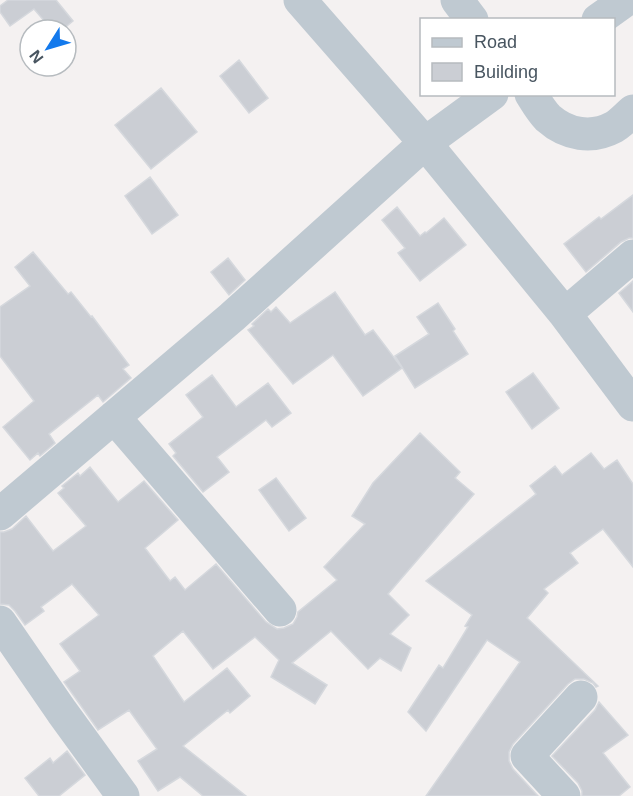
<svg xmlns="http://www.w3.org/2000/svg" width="633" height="796" font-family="Arial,sans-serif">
<rect width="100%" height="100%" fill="#f4f1f1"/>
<!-- building -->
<path fill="#cbced4" stroke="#d5d8dd" stroke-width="1.5" d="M 8,0 L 56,0 L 73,21 L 62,30 L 52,30 L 34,9 L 10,26 L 0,12 L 0,6 Z
M 239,60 L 268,98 L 249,113 L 220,76 Z
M 161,88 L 197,132 L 151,169 L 115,125 Z
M 150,177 L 178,215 L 152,234 L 125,196 Z
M 633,195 L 633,238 L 629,238 L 621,242 L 586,272 L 564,244 L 599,217 L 601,219 Z
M 397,207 L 420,236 L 425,232 L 426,233 L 444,218 L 466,245 L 420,281 L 398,253 L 405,248 L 382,220 Z
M 33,252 L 68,294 L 71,292 L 91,317 L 92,316 L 104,332 L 129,365 L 123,369 L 131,378 L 103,402 L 98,395 L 49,434 L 55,443 L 40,456 L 38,453 L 30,460 L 3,427 L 34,401 L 0,356 L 0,307 L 30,286 L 15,267 Z
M 228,258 L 245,280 L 229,295 L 211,272 Z
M 633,281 L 633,312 L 619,293 Z
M 335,292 L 365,335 L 373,330 L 402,368 L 363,396 L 333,355 L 293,384 L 248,330 L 254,326 L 252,324 L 268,309 L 271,312 L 276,307 L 290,323 Z
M 438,303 L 455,329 L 453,331 L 468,354 L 415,388 L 395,356 L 429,334 L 417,317 Z
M 533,373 L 559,408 L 532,429 L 506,392 Z
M 212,375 L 236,407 L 268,383 L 291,413 L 272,427 L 266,420 L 217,457 L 229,472 L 203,492 L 173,456 L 176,453 L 169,444 L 203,417 L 186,395 Z
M 420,433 L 460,472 L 455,478 L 474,494 L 388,594 L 409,615 L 390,634 L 411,648 L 401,671 L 380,658 L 368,669 L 331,631 L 292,663 L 327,685 L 315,704 L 271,677 L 279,660 L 255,637 L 213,669 L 183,631 L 153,656 L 184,702 L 227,668 L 250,696 L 230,713 L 228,710 L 183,746 L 246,796 L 203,796 L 180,777 L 158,791 L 138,761 L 157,749 L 129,710 L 98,730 L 64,682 L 80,671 L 60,644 L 99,615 L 72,584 L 41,607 L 44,611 L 25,625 L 15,611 L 9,605 L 0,604 L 0,532 L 4,532 L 12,529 L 26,516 L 53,551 L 86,526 L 58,493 L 64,488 L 62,486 L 78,473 L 80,476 L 90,467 L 118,502 L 144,481 L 178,520 L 145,548 L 170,581 L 175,577 L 185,590 L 216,564 L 266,622 L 277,629 L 284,628 L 293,624 L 297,617 L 298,612 L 337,580 L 324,567 L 365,524 L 352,516 L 373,483 Z
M 591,453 L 604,469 L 617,460 L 633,484 L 633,567 L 603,529 L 570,553 L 578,563 L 544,589 L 548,593 L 527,618 L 598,686 L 596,687 L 593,683 L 584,679 L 575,679 L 568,684 L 513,744 L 509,752 L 509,761 L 513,769 L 538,796 L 426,796 L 520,662 L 487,640 L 426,731 L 408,712 L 439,665 L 443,668 L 468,627 L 465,626 L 472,615 L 426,581 L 536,494 L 530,486 L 555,466 L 562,475 Z
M 276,478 L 306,518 L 289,531 L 259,490 Z
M 599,702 L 628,735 L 603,753 L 630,787 L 619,796 L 582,796 L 582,791 L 578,783 L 552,756 L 595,710 Z
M 67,751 L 85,775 L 59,796 L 39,796 L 25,778 L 50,758 L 53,763 Z"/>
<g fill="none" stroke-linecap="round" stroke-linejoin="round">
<!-- minor -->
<path stroke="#bfc9d1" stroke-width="33" d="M 300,0 L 425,143 L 565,314 L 633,405
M 457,0 L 472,20
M 598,20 L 626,0
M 531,94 C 536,102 541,111 548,118 C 567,135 592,139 614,127 C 621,123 627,116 633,111
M 565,314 L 633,256
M 114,417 L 280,610
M 0,514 L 232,317 L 425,143 L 492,94
M 0,622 L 62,712 L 123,796
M 564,796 L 527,756 L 581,697"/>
</g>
<!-- legend -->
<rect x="420" y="18" width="195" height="78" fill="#ffffff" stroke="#b6bbbf" stroke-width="1.5"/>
<rect x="432" y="38" width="30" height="9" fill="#bfc9d1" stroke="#b6bbbf" stroke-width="1.5"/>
<text x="474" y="48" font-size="18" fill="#485560">Road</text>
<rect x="432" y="63" width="30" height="18" fill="#cbced4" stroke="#b6bbbf" stroke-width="1.5"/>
<text x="474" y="78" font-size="18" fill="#485560">Building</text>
<!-- north arrow -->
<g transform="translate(48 48) rotate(233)"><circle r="28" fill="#ffffff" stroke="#b6bbbf" stroke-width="1.5"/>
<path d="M0-4.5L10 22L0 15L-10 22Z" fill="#1379ec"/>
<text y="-9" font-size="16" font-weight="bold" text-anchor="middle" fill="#485560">N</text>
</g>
</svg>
